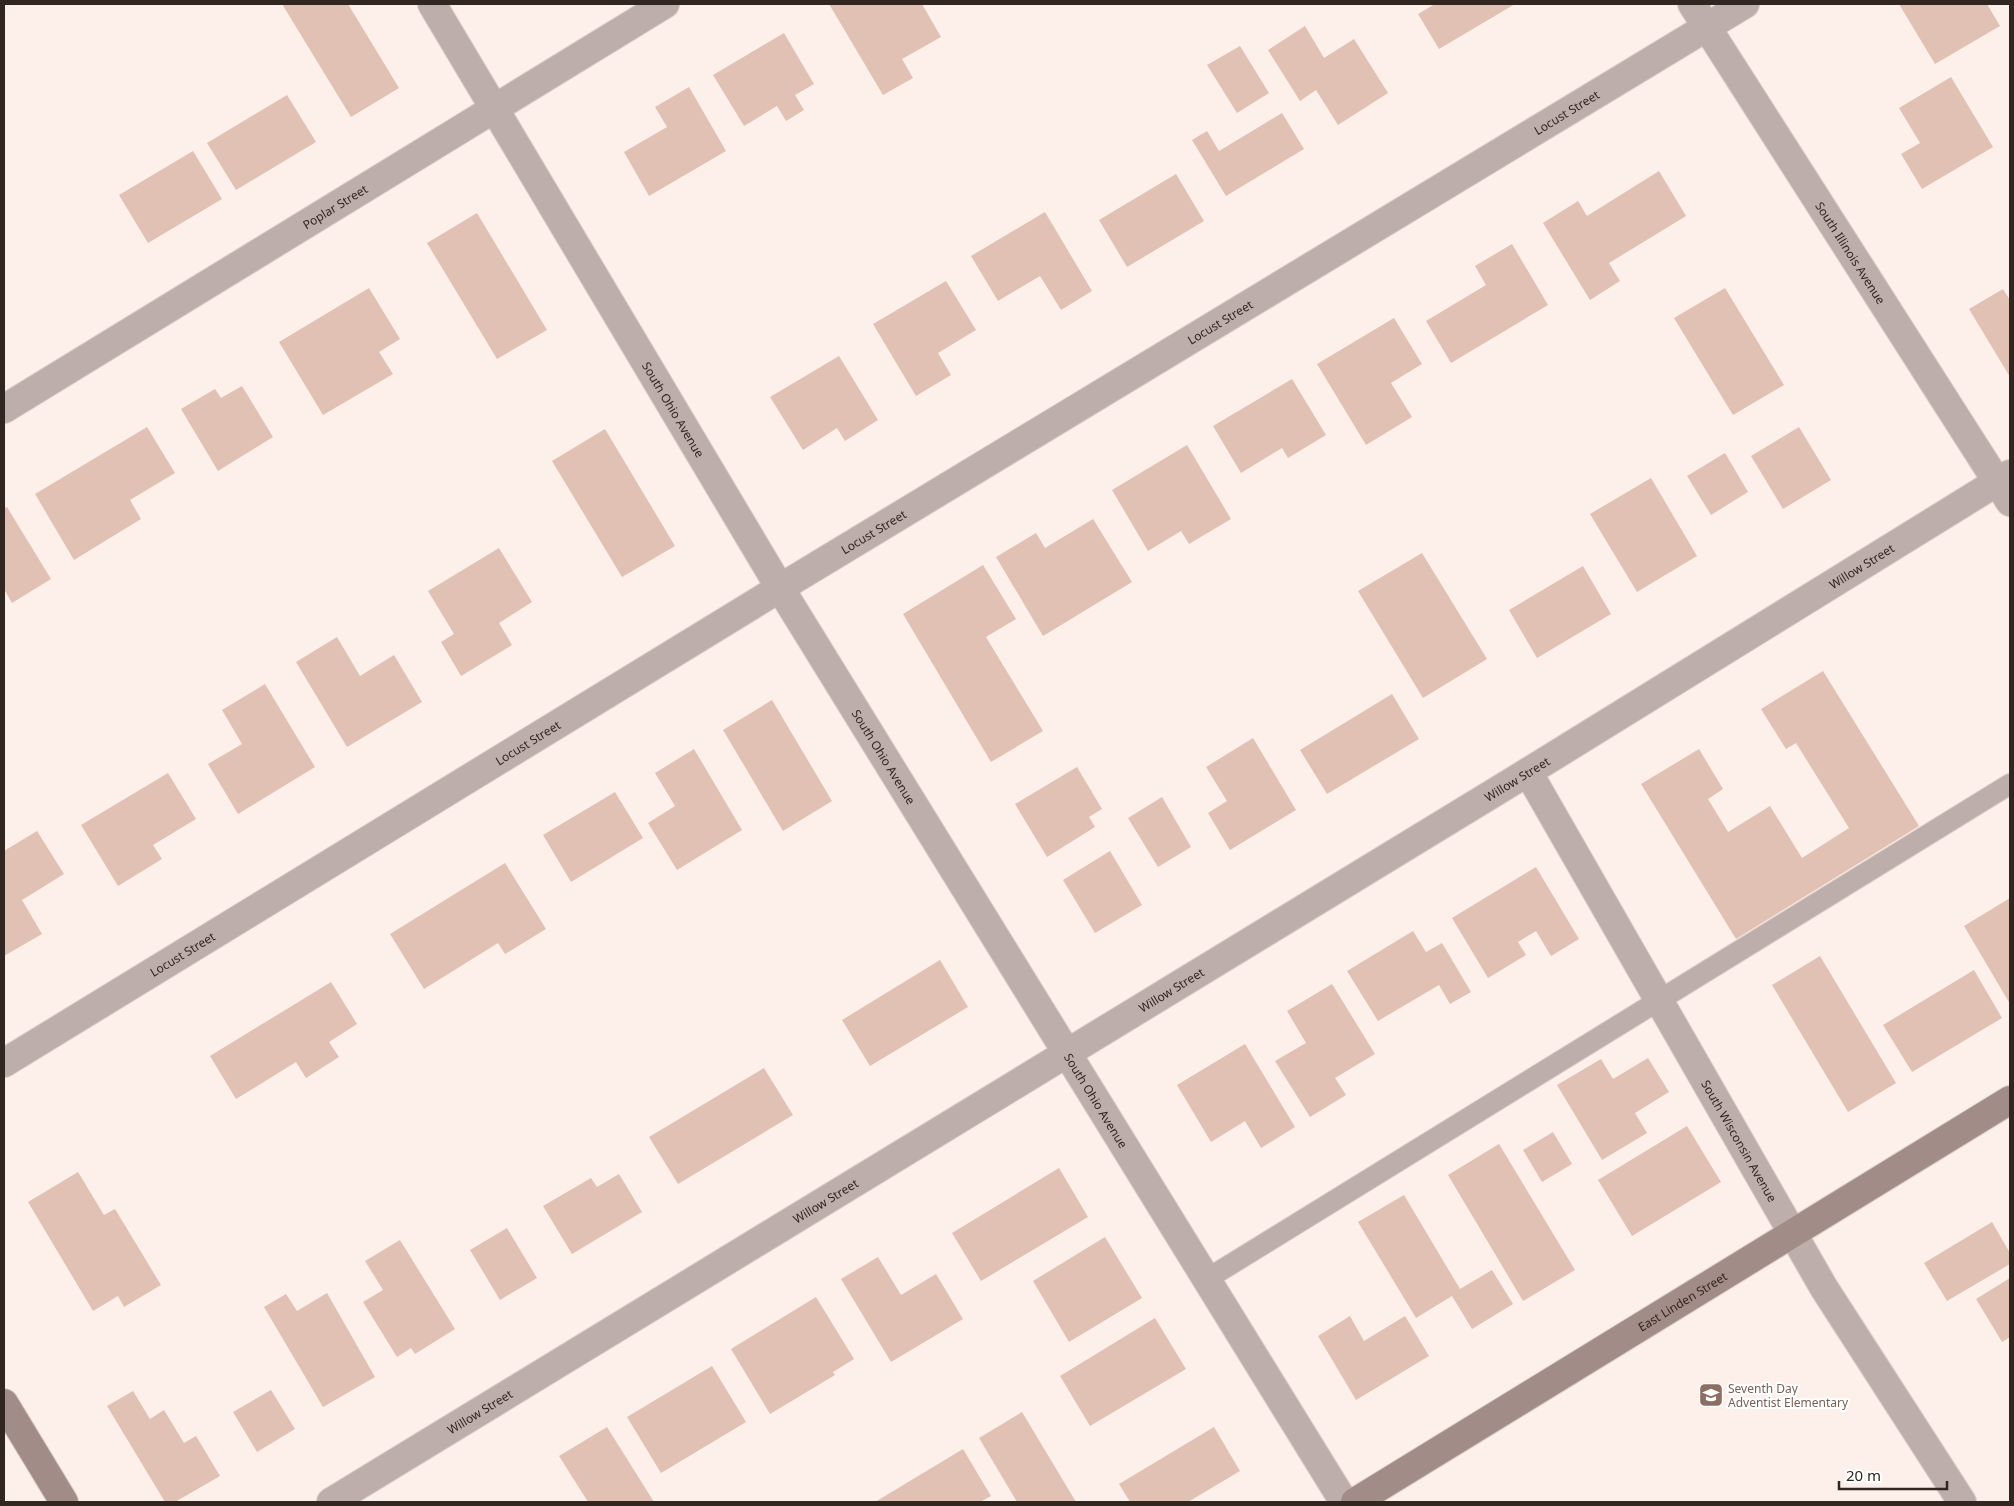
<svg xmlns="http://www.w3.org/2000/svg" width="2014" height="1506" font-family="'Noto Sans',sans-serif">
<rect width="100%" height="100%" fill="#fdefe9"/>
<!-- building -->
<path fill="#e1c1b3" d="M 282,4 L 348,4 L 399,88 L 351,117 Z
M 829,4 L 922,4 L 941,37 L 902,59 L 913,78 L 883,95 Z
M 1435,4 L 1515,4 L 1439,49 L 1418,14 Z
M 1899,4 L 1987,4 L 2000,26 L 1935,64 Z
M 1305,26 L 1324,58 L 1354,39 L 1388,93 L 1338,125 L 1316,90 L 1300,101 L 1268,50 Z
M 784,33 L 814,84 L 795,95 L 804,110 L 786,121 L 777,106 L 744,126 L 713,75 Z
M 1240,46 L 1269,93 L 1237,113 L 1207,65 Z
M 1951,77 L 1993,147 L 1922,189 L 1901,154 L 1920,143 L 1899,108 Z
M 689,87 L 726,151 L 649,196 L 624,152 L 667,127 L 655,107 Z
M 287,95 L 316,142 L 236,190 L 207,143 Z
M 1282,113 L 1304,149 L 1226,196 L 1192,140 L 1207,131 L 1219,151 Z
M 193,151 L 222,199 L 148,243 L 119,195 Z
M 1659,171 L 1686,216 L 1609,263 L 1620,281 L 1590,300 L 1543,223 L 1578,201 L 1587,216 Z
M 1176,174 L 1204,221 L 1127,267 L 1099,220 Z
M 1045,212 L 1092,291 L 1061,310 L 1040,276 L 998,301 L 971,256 Z
M 477,213 L 547,330 L 497,359 L 427,243 Z
M 1512,244 L 1548,305 L 1451,363 L 1426,321 L 1486,285 L 1475,266 Z
M 946,281 L 976,330 L 938,353 L 951,375 L 916,396 L 873,324 Z
M 369,288 L 400,339 L 379,352 L 393,374 L 323,415 L 279,342 Z
M 1725,288 L 1784,385 L 1733,415 L 1674,318 Z
M 2003,289 L 2010,300 L 2010,377 L 1969,309 Z
M 1394,318 L 1422,364 L 1391,383 L 1412,417 L 1366,445 L 1317,364 Z
M 839,356 L 878,420 L 845,441 L 837,428 L 803,450 L 770,397 Z
M 1292,379 L 1326,435 L 1288,458 L 1282,448 L 1241,473 L 1213,426 Z
M 242,386 L 273,437 L 218,471 L 181,409 L 215,389 L 221,398 Z
M 147,427 L 175,473 L 130,500 L 141,519 L 74,560 L 35,494 Z
M 1799,427 L 1831,480 L 1783,509 L 1751,456 Z
M 605,429 L 675,546 L 622,577 L 552,461 Z
M 1187,445 L 1231,519 L 1189,544 L 1181,531 L 1148,551 L 1112,490 Z
M 1725,453 L 1748,492 L 1711,515 L 1687,476 Z
M 1651,478 L 1697,556 L 1637,592 L 1590,514 Z
M 7,507 L 51,579 L 12,603 L 4,589 L 4,508 Z
M 1093,519 L 1132,582 L 1043,636 L 996,557 L 1036,533 L 1045,548 Z
M 499,548 L 532,602 L 499,623 L 512,645 L 461,676 L 441,642 L 454,634 L 428,591 Z
M 1422,553 L 1487,659 L 1423,698 L 1358,591 Z
M 983,565 L 1016,619 L 986,637 L 1043,731 L 991,762 L 903,614 Z
M 1583,566 L 1611,614 L 1537,658 L 1509,610 Z
M 337,637 L 360,676 L 394,655 L 422,702 L 347,747 L 296,662 Z
M 1823,671 L 1919,826 L 1736,939 L 1641,784 L 1699,749 L 1723,789 L 1708,799 L 1728,832 L 1770,806 L 1802,858 L 1849,828 L 1796,743 L 1786,749 L 1761,709 Z
M 265,684 L 315,767 L 238,814 L 208,764 L 242,744 L 222,710 Z
M 1392,694 L 1419,739 L 1327,794 L 1300,750 Z
M 772,700 L 832,801 L 783,831 L 723,730 Z
M 1253,738 L 1296,810 L 1230,850 L 1208,813 L 1227,801 L 1206,767 Z
M 694,749 L 742,830 L 677,870 L 648,823 L 675,806 L 655,773 Z
M 1077,767 L 1102,809 L 1089,817 L 1095,827 L 1047,857 L 1015,804 Z
M 168,773 L 196,819 L 153,845 L 162,859 L 118,886 L 81,825 Z
M 615,792 L 643,838 L 571,882 L 543,835 Z
M 1162,797 L 1191,847 L 1158,867 L 1128,818 Z
M 37,831 L 64,874 L 22,900 L 42,934 L 4,956 L 4,851 Z
M 1110,851 L 1142,905 L 1095,933 L 1063,880 Z
M 505,863 L 546,929 L 505,954 L 498,943 L 424,989 L 390,934 Z
M 1536,867 L 1579,939 L 1551,956 L 1536,931 L 1518,942 L 1526,955 L 1488,978 L 1452,918 Z
M 2010,898 L 2010,1004 L 1964,926 Z
M 1413,931 L 1426,952 L 1442,943 L 1471,992 L 1450,1004 L 1439,985 L 1378,1021 L 1347,971 Z
M 1820,956 L 1896,1083 L 1848,1112 L 1772,985 Z
M 940,960 L 968,1007 L 870,1066 L 842,1020 Z
M 1974,970 L 2002,1018 L 1912,1072 L 1883,1025 Z
M 331,982 L 357,1024 L 329,1042 L 339,1057 L 306,1078 L 296,1062 L 236,1099 L 210,1056 Z
M 1332,984 L 1375,1054 L 1335,1078 L 1346,1095 L 1310,1117 L 1275,1061 L 1306,1043 L 1287,1011 Z
M 1245,1044 L 1295,1127 L 1261,1148 L 1245,1121 L 1211,1142 L 1177,1085 Z
M 1648,1058 L 1669,1092 L 1635,1113 L 1647,1133 L 1602,1160 L 1557,1085 L 1601,1059 L 1613,1079 Z
M 764,1068 L 793,1115 L 678,1184 L 649,1137 Z
M 1687,1126 L 1721,1182 L 1632,1236 L 1598,1180 Z
M 1553,1132 L 1572,1164 L 1542,1182 L 1523,1150 Z
M 1499,1144 L 1575,1270 L 1523,1301 L 1448,1175 Z
M 1059,1168 L 1088,1217 L 981,1281 L 952,1233 Z
M 78,1172 L 104,1215 L 115,1209 L 161,1285 L 124,1307 L 118,1296 L 93,1311 L 28,1202 Z
M 619,1174 L 642,1212 L 572,1254 L 543,1206 L 591,1178 L 597,1187 Z
M 1404,1195 L 1460,1289 L 1492,1270 L 1513,1304 L 1472,1329 L 1452,1296 L 1416,1318 L 1358,1222 Z
M 1992,1222 L 2010,1253 L 2010,1264 L 1947,1301 L 1924,1263 Z
M 507,1228 L 537,1278 L 500,1300 L 470,1250 Z
M 1105,1237 L 1142,1298 L 1069,1342 L 1033,1281 Z
M 400,1240 L 455,1329 L 415,1354 L 411,1348 L 397,1357 L 363,1302 L 383,1290 L 365,1261 Z
M 878,1257 L 901,1295 L 936,1274 L 963,1319 L 891,1362 L 841,1279 Z
M 2010,1278 L 2010,1337 L 2002,1342 L 1976,1299 Z
M 327,1293 L 375,1377 L 323,1407 L 264,1307 L 286,1294 L 297,1311 Z
M 816,1297 L 854,1359 L 833,1372 L 835,1375 L 770,1414 L 731,1349 Z
M 1350,1316 L 1364,1341 L 1405,1316 L 1429,1356 L 1356,1400 L 1318,1336 Z
M 1155,1318 L 1186,1369 L 1090,1426 L 1060,1376 Z
M 712,1366 L 746,1422 L 661,1473 L 627,1417 Z
M 271,1390 L 295,1429 L 257,1452 L 233,1412 Z
M 133,1391 L 150,1419 L 164,1410 L 184,1443 L 196,1436 L 220,1476 L 175,1502 L 165,1502 L 107,1406 Z
M 1022,1412 L 1076,1502 L 1017,1502 L 979,1438 Z
M 607,1427 L 654,1502 L 588,1502 L 559,1456 Z
M 1214,1427 L 1240,1471 L 1188,1502 L 1130,1502 L 1119,1484 Z
M 963,1449 L 991,1496 L 980,1502 L 875,1502 Z"/>
<g fill="none" stroke-linecap="round" stroke-linejoin="round">
<defs>
<path id="service" d="M 1207,1279 L 2010,784"/>
<g id="minor">
<path id="s1" d="M 432,4 L 780,588 L 1344,1502"/>
<path id="s2" d="M 1692,4 L 2010,502"/>
<path id="s3" d="M 4,409 L 665,4"/>
<path id="s4" d="M 1528,772 L 1824,1288 L 1962,1502"/>
<path id="s5" d="M 4,1063 L 780,588 L 1745,4"/>
<path id="s6" d="M 331,1502 L 1528,772 L 2010,474"/>
</g>
<g id="secondary">
<path d="M 4,1403 L 64,1502"/>
<path id="s7" d="M 1355,1502 L 2010,1100"/>
</g>
</defs>
<!-- service casing -->
<use href="#service" stroke="#d8cbc5" stroke-width="22"/>
<!-- minor casing -->
<use href="#minor" stroke="#d8cbc5" stroke-width="30"/>
<!-- secondary casing -->
<use href="#secondary" stroke="#d8cbc5" stroke-width="30"/>
<!-- service -->
<use href="#service" stroke="#bdadab" stroke-width="20"/>
<!-- minor -->
<use href="#minor" stroke="#bdadab" stroke-width="28"/>
<!-- secondary -->
<use href="#secondary" stroke="#a28c88" stroke-width="28"/>
</g>
<!-- icons -->
<defs>
<symbol id="school-square" viewBox="-11 -11 22 22"><rect x="-9" y="-9" width="18" height="18" rx="4" fill="#8d6e63" stroke="#fff"/><path d="M0-5L7-2L0 1L-7-2ZM-4 1L0 2.5L4 1V4Q0 6-4 4Z" fill="#fff"/></symbol>
</defs>
<g fill-rule="evenodd">
<use href="#school-square" x="1697" y="1381" width="28" height="28"/>
</g>
<g text-anchor="middle" dominant-baseline="central" stroke-width="4" stroke-linejoin="round" paint-order="stroke">
<!-- street labels -->
<g font-size="12" fill="#322620" stroke="#fff">
<text stroke="none"><textPath href="#s5" startOffset="1829">Locust Street</textPath></text>
<text stroke="none"><textPath href="#s3" startOffset="388">Poplar Street</textPath></text>
<text stroke="none"><textPath href="#s2" startOffset="295">South Illinois Avenue</textPath></text>
<text stroke="none"><textPath href="#s5" startOffset="1424">Locust Street</textPath></text>
<text stroke="none"><textPath href="#s1" startOffset="472">South Ohio Avenue</textPath></text>
<text stroke="none"><textPath href="#s5" startOffset="1019">Locust Street</textPath></text>
<text stroke="none"><textPath href="#s6" startOffset="1794">Willow Street</textPath></text>
<text stroke="none"><textPath href="#s5" startOffset="614">Locust Street</textPath></text>
<text stroke="none"><textPath href="#s1" startOffset="878">South Ohio Avenue</textPath></text>
<text stroke="none"><textPath href="#s6" startOffset="1389">Willow Street</textPath></text>
<text stroke="none"><textPath href="#s5" startOffset="209">Locust Street</textPath></text>
<text stroke="none"><textPath href="#s6" startOffset="984">Willow Street</textPath></text>
<text stroke="none"><textPath href="#s1" startOffset="1282">South Ohio Avenue</textPath></text>
<text stroke="none"><textPath href="#s4" startOffset="425">South Wisconsin Avenue</textPath></text>
<text stroke="none"><textPath href="#s6" startOffset="579">Willow Street</textPath></text>
<text stroke="none"><textPath href="#s7" startOffset="384">East Linden Street</textPath></text>
<text stroke="none"><textPath href="#s6" startOffset="174">Willow Street</textPath></text>
</g>
<!-- education labels -->
<g font-size="12" fill="#785e54" stroke="#fff" text-anchor="start">
<text x="1728" y="1388">Seventh Day<tspan x="1728" dy="14">Adventist Elementary</tspan></text>
</g>
</g>
<!-- border -->
<rect width="2014" height="1506" fill="none" stroke="#322620" stroke-width="10"/>
<!-- scale -->
<path d="M1839 1481v8h108v-8" fill="none" stroke="#322620" stroke-width="2.5"/>
<text x="1846" y="1481" font-size="15" fill="#322620" stroke="#ffffff" stroke-width="4" paint-order="stroke">20 m</text>
</svg>
